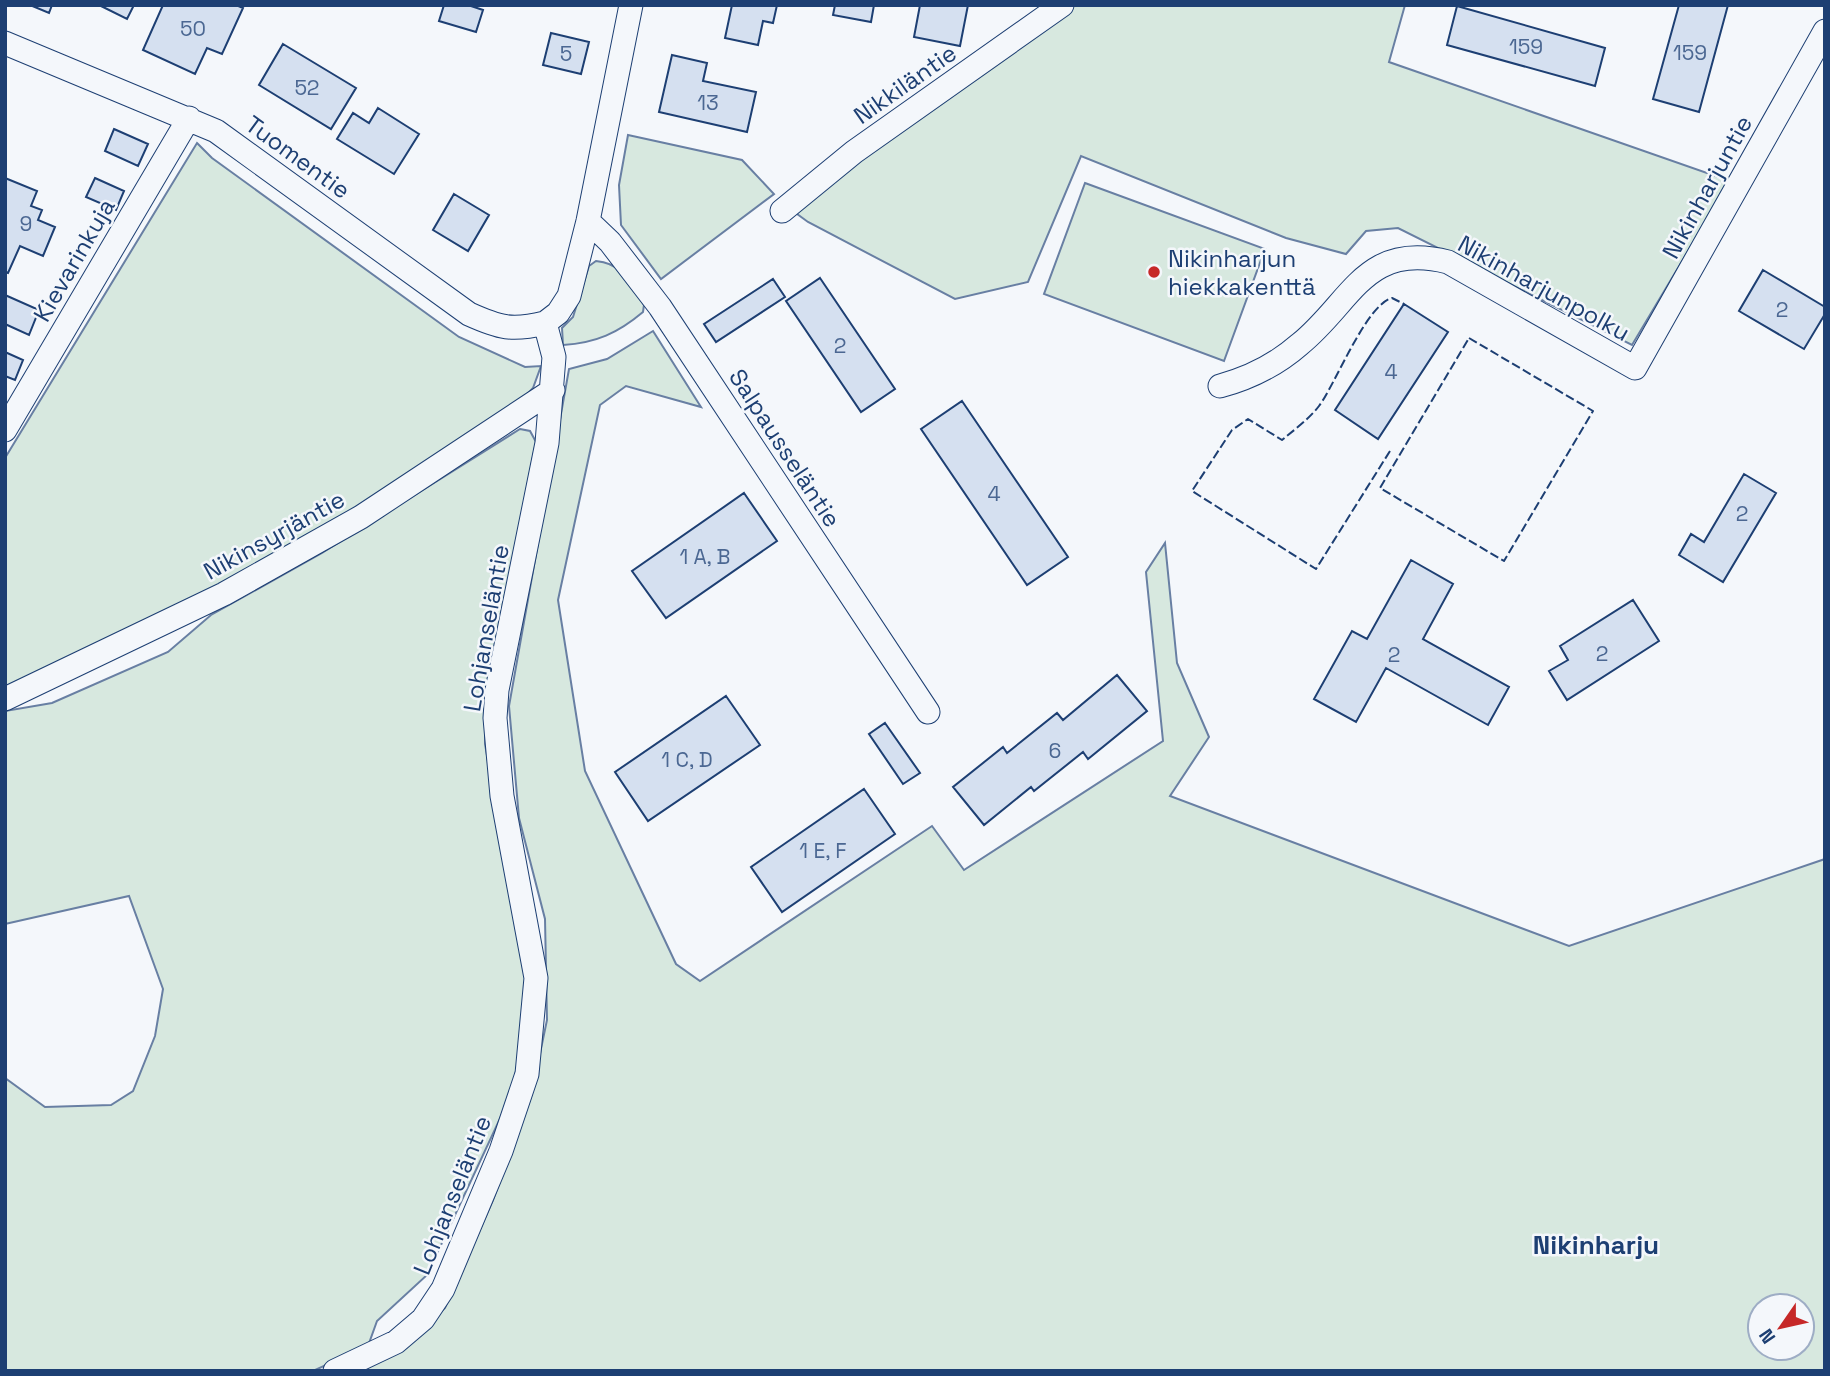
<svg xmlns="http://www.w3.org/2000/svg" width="1830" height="1376" font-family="'Space Grotesk',sans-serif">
<rect width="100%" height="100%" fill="#f4f7fb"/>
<!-- green -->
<path fill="#d7e8df" stroke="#687fa3" stroke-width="2" fill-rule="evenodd" d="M 1073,5 L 1405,5 L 1389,62 L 1730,181 L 1632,345 L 1398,228 L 1366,231 L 1346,254 L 1286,238 L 1081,156 L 1028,282 L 955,299 L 808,222 L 793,211 L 859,158 Z
M 628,135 L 742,160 L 774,194 L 661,279 L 621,225 L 619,185 Z
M 197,143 L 212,158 L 459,337 L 525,367 L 541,366 L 533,388 L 521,401 L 327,527 L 188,605 L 5,687 L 5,458 Z
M 1085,183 L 1265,249 L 1224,361 L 1044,294 Z
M 596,261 C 623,263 631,284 644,305 L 643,312 C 618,333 596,343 563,345 L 562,328 L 573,317 L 589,266 Z
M 653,331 L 701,407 L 626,386 L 600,405 L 558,600 L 585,771 L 676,964 L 700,981 L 932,826 L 964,870 L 1163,741 L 1146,572 L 1165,543 L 1177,663 L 1209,737 L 1170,796 L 1569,946 L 1825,859 L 1825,1371 L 358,1371 L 403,1347 L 445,1308 L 493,1200 L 531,1097 L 547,1020 L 545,919 L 519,818 L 509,706 L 569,369 L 607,359 ZM 1760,1306 L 1802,1306 L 1802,1348 L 1760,1348 Z
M 520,429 L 530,431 L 536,442 L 492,663 L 485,708 L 485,744 L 526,982 L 525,1027 L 511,1095 L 427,1275 L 377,1321 L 368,1346 L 313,1371 L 5,1371 L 5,1078 L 45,1107 L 111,1105 L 133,1091 L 155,1036 L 163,989 L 129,896 L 5,924 L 5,711 L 52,703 L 168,652 L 211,615 L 322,553 Z"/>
<!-- building -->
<path fill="#d5e0f0" stroke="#1d3f73" stroke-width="2" d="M 30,5 L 52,5 L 49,13 Z
M 99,5 L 134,5 L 127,19 Z
M 163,5 L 236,5 L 243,8 L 222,54 L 207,48 L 195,74 L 143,50 Z
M 444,5 L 468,5 L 483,10 L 476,32 L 439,21 Z
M 732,5 L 777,5 L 773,23 L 763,21 L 758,45 L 725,38 Z
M 835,5 L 874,5 L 871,22 L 833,15 Z
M 920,5 L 968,5 L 960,46 L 914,37 Z
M 1679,5 L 1728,5 L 1699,112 L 1653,99 Z
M 1457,6 L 1605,48 L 1595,86 L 1447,45 Z
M 551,33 L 589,42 L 581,74 L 543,65 Z
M 283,44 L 356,88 L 331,129 L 259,85 Z
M 672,55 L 707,63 L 703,81 L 756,92 L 747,132 L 659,112 Z
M 378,108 L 419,134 L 394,174 L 337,139 L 353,113 L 369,123 Z
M 114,129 L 148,144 L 138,166 L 105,151 Z
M 5,178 L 37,191 L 31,206 L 42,210 L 38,220 L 55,227 L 43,256 L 20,246 L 8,273 L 5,272 Z
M 95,178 L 124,191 L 116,210 L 86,197 Z
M 454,194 L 489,215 L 468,251 L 433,230 Z
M 1763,270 L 1825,307 L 1825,314 L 1804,349 L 1739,311 Z
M 820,278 L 895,389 L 861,412 L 786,301 Z
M 773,279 L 785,297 L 716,342 L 704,324 Z
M 5,295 L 39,310 L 29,335 L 5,324 Z
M 1404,304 L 1448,332 L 1378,439 L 1335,410 Z
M 5,352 L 23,360 L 15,380 L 5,376 Z
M 962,401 L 1068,557 L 1027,585 L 921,429 Z
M 1744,474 L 1776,493 L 1723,582 L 1679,555 L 1691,534 L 1704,542 Z
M 744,493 L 777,541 L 666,618 L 632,571 Z
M 1411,560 L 1453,584 L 1423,639 L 1509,687 L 1488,725 L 1386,668 L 1356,722 L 1314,699 L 1352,631 L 1367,639 Z
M 1633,600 L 1659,641 L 1567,700 L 1549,671 L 1568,660 L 1560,646 Z
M 1117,675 L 1147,711 L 1088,759 L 1083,752 L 1034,791 L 1031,787 L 984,825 L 953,787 L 1003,747 L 1007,753 L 1057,713 L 1063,720 Z
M 726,696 L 760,745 L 648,821 L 615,772 Z
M 885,723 L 920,773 L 903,784 L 869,734 Z
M 864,789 L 895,834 L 782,912 L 751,867 Z"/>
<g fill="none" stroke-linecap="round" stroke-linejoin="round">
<defs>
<path id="minor" d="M 5,43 L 216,131 L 469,314 C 500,328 512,331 545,323
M 782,211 L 854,152 L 1062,5
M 588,221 L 610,242 L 660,307 L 928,712
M 1220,386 C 1250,378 1276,365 1300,344 C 1352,302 1365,241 1448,262 L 1635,368 L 1825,31
M 5,430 L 189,118
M 5,699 L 224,594 L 361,517 L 553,390
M 335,1371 L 396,1342 L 423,1319 L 443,1289 L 501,1151 L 527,1074 L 536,978 L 502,796 L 495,718 L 497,690 L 547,443 L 554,357 L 545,323 L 558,313 L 569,296 L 588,221 L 631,5"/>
</defs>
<!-- minor casing -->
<use href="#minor" stroke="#1d3f73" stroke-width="25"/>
<!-- minor -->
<use href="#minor" stroke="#f4f7fb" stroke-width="23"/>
<!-- fence -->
<path stroke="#1d3f73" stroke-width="2" stroke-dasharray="9 3.5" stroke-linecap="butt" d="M 1469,338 L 1593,411 L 1504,561 L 1380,488 Z
M 1390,451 L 1316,569 L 1192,491 L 1232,430 L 1248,419 L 1282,440 C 1294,430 1309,419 1319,406 C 1336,383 1366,305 1392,298 L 1404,304"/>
</g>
<!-- markers -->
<circle fill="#c62828" stroke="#f4f7fb" stroke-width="2.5" cx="1154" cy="272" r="7"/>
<g text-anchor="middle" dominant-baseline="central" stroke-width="5" stroke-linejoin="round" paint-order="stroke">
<!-- number labels -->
<g font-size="21" fill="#4b6792">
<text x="193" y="28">50</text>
<text x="1526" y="46">159</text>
<text x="1690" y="52">159</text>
<text x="566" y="53">5</text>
<text x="307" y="87">52</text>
<text x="708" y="102">13</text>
<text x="26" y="223">9</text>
<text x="1782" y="309">2</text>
<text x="840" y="345">2</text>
<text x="1391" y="371">4</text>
<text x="994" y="493">4</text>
<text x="1742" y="513">2</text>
<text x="705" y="556">1 A, B</text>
<text x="1602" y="653">2</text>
<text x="1394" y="654">2</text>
<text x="1055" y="750">6</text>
<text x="687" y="759">1 C, D</text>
<text x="823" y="850">1 E, F</text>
</g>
<!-- street labels -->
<g font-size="24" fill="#1d3f73" stroke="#f4f7fb">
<text transform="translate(905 84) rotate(-35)">Nikkiläntie</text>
<text transform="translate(298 157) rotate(36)">Tuomentie</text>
<text transform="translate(1707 187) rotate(-61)">Nikinharjuntie</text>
<text transform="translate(74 260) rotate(-60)">Kievarinkuja</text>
<text transform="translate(1544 288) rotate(29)">Nikinharjunpolku</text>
<text transform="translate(785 448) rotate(57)">Salpausseläntie</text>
<text transform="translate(274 535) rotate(-29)">Nikinsyrjäntie</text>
<text transform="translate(486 628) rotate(-80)">Lohjanseläntie</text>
<text transform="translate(452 1195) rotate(-68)">Lohjanseläntie</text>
</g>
<!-- poi labels -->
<g font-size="24" fill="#1d3f73" stroke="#f4f7fb" text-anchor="start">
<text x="1168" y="258">Nikinharjun<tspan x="1168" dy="28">hiekkakenttä</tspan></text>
</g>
<!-- neighbourhood labels -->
<g font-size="26" font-weight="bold" fill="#1d3f73" stroke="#f4f7fb">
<text x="1596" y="1245">Nikinharju</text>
</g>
</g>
<!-- border -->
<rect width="1830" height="1376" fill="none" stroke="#1d3f73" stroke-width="14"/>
<!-- north arrow -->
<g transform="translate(1781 1327) rotate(236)"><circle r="33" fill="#f4f7fb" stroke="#9eadc5" stroke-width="2"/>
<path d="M0-5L12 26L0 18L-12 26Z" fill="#c62828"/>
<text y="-10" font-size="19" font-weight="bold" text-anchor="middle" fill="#1d3f73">N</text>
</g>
</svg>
